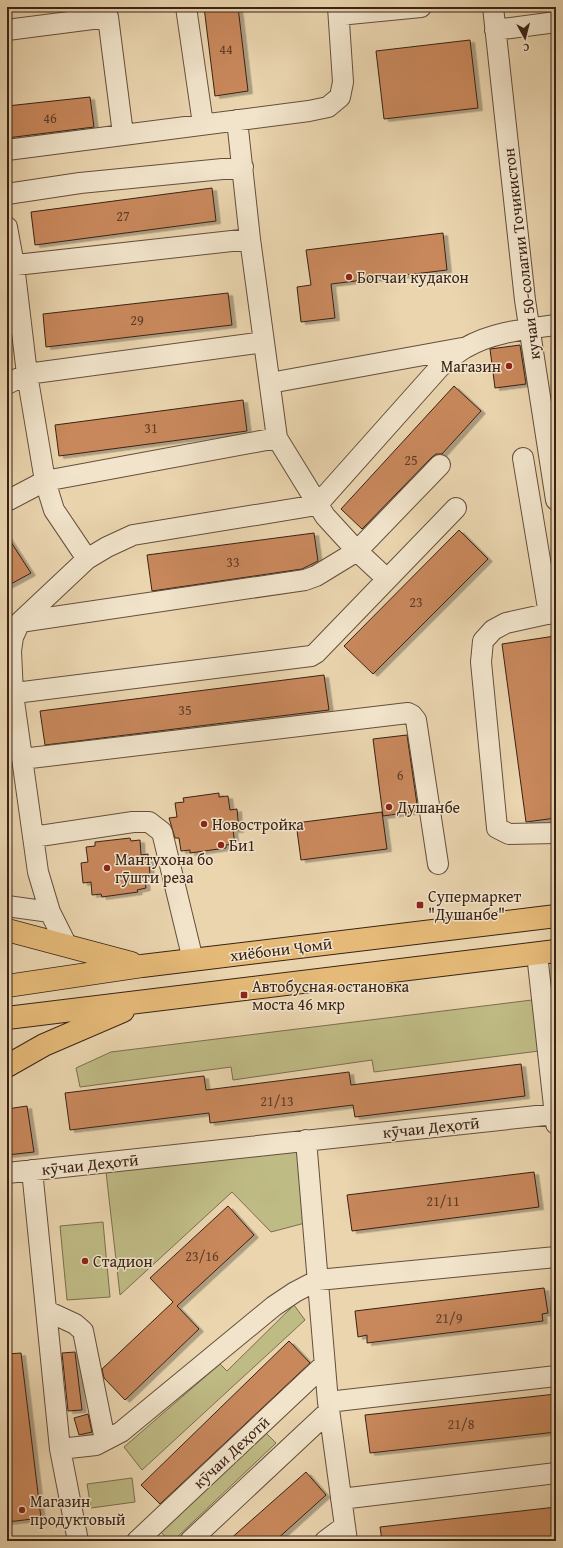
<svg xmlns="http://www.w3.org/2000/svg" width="563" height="1548" font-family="'Gentium Book Plus',serif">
<defs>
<filter id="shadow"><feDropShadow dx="4.5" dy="2.5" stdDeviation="0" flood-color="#0004"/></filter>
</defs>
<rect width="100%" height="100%" fill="#ead5af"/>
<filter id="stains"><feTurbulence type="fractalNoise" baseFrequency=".005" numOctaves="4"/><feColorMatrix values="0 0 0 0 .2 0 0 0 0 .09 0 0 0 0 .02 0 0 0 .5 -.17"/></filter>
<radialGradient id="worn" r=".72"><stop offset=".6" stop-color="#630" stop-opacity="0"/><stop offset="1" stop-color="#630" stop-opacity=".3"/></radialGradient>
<!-- green -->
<path fill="#bfbb85" stroke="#7c6e4e" d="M 532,1000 L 539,1051 L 374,1072 L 372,1060 L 233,1080 L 231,1067 L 80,1087 L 76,1068 L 111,1052 Z
M 297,1147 L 305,1223 L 271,1232 L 232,1192 L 120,1295 L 106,1172 Z
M 103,1222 L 110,1297 L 67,1300 L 60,1226 Z
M 294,1305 L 305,1320 L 142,1470 L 124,1447 L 220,1364 L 227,1371 Z
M 266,1433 L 276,1443 L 173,1541 L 169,1541 L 161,1532 Z
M 132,1478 L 135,1502 L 91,1508 L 87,1484 Z"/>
<!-- building -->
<path fill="#c8885b" stroke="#392216" filter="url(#shadow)" d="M 204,7 L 238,7 L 248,91 L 215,96 Z
M 470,40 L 478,108 L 384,119 L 376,51 Z
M 90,97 L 94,127 L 7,138 L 7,106 Z
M 212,188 L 216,221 L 35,245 L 31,212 Z
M 443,233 L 447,270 L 331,284 L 335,318 L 301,322 L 297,287 L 311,285 L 306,250 Z
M 228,293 L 232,325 L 46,347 L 43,314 Z
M 520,345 L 526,384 L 495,388 L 490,349 Z
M 454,386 L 481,411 L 442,454 L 436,454 L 432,457 L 362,529 L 341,509 Z
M 243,400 L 247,431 L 59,456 L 55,425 Z
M 459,530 L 488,559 L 373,674 L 344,646 Z
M 314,533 L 318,561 L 302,569 L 152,591 L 147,555 Z
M 7,536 L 31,573 L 7,586 Z
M 555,636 L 556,646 L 556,818 L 526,822 L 502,644 Z
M 324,675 L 329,710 L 45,745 L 40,711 Z
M 407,735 L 418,811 L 383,816 L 373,739 Z
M 219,793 L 219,797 L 228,796 L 230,810 L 237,809 L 239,830 L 233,830 L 235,844 L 226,845 L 226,848 L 190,853 L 190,850 L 181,851 L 179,838 L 175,838 L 169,818 L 177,817 L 175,803 L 184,802 L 183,798 Z
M 382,812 L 387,849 L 301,860 L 296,823 Z
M 130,838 L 131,841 L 140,840 L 141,855 L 148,854 L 150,874 L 144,875 L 146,888 L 137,890 L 138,892 L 102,897 L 101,894 L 92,895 L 91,882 L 83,883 L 81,863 L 88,862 L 86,847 L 95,846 L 95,842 Z
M 521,1064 L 525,1096 L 355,1117 L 353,1105 L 210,1123 L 209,1113 L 70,1130 L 65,1093 L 204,1076 L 206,1090 L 349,1072 L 351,1085 Z
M 27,1106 L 34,1152 L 7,1155 L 7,1109 Z
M 534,1172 L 539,1207 L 352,1231 L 347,1195 Z
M 228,1206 L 254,1235 L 177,1306 L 199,1329 L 125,1400 L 104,1378 L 102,1369 L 173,1302 L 150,1278 Z
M 544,1288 L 548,1313 L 542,1314 L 543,1321 L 367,1343 L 367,1335 L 358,1337 L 355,1311 Z
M 289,1341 L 310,1363 L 160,1504 L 141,1485 Z
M 75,1352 L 82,1410 L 68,1411 L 62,1353 Z
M 21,1353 L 41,1518 L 7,1522 L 7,1354 Z
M 556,1394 L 556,1432 L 370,1453 L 365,1415 Z
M 88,1414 L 92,1432 L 79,1435 L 74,1418 Z
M 306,1472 L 326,1495 L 275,1541 L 228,1541 Z
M 556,1507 L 556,1541 L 382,1541 L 380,1527 Z"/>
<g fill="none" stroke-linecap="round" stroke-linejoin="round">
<defs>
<path id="minor" d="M 186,7 L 203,124
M 493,7 L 525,300 L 556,500
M 339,15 L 421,7
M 7,30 L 108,17 L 123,134
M 495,30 L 556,22
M 7,150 L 309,111 L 328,107 L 340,97 L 343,82 L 338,7
M 7,194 L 80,183 L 243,167
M 7,227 L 14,265 L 27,374 L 45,481 L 54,510 L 87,559
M 7,266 L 250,239
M 270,383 L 462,348
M 7,384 L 27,374 L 264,342
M 277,438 L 325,516 L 357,551 L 387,579
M 523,458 L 549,614
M 7,501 L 45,481 L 277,438 L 250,239 L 237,120
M 556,612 L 506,623 L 493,630 L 483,641 L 481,662 L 497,828 L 509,834 L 556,833
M 20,622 L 305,580 L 316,576 L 357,551 L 440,465
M 7,694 L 311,656 L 316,653 L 456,508
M 22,759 L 408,713 L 412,715 L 416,720 L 438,864
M 33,837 L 133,822 L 149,822 L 162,832 L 193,960
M 7,906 L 50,912
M 67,946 L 50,912 L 38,872 L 13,694 L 11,651 L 13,637 L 20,622 L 87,559 L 107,547 L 133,535 L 317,505 L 440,367 C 448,361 456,353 465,348 C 492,332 526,329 556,325
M 537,954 L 556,1124
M 306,1140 L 328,1402 L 347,1541
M 32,1170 L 60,1449 L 78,1541
M 7,1173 L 555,1114
M 47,1311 L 75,1324 L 83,1331 L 105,1440
M 328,1402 L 556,1376
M 60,1449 L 96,1445 L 121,1432 L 274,1306 L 295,1292 L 318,1280 L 556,1257
M 341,1499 L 556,1473
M 137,1541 L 325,1364
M 190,1541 L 329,1411
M 325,1541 L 345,1526"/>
<path id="major" d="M 7,930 L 131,963
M 7,986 L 142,966 L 556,916
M 7,1018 L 556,951
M 7,1066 L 44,1045 L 123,1011"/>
</defs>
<!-- minor casing -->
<use href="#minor" stroke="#654f3c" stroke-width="22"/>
<!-- major casing -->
<use href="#major" stroke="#392216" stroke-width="24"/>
<!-- minor -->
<use href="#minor" stroke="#f1e4cb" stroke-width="20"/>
<!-- major -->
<use href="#major" stroke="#e5ba78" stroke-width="22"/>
</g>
<!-- markers -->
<g fill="#8f2418" stroke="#f1e4cb" stroke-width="1.5">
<circle cx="349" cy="277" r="4"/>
<circle cx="509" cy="366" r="4"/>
<circle cx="389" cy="807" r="4"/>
<circle cx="204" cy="824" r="4"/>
<circle cx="221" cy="845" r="4"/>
<circle cx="107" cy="868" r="4"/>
<rect x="416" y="901" width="8" height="8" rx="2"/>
<rect x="240" y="991" width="8" height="8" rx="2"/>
<circle cx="85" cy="1261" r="4"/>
<circle cx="22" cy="1510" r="4"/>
</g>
<g text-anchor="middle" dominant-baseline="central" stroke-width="3" stroke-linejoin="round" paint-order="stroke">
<!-- number labels -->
<g font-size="14" fill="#5d3c27">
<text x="226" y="49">44</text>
<text x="50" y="118">46</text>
<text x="123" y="216">27</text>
<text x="137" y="320">29</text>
<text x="151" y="428">31</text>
<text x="411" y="460">25</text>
<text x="233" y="562">33</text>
<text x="416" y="602">23</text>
<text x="185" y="710">35</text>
<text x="400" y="775">6</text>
<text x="277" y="1101">21/13</text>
<text x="443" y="1201">21/11</text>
<text x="202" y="1256">23/16</text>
<text x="449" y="1318">21/9</text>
<text x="461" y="1424">21/8</text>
</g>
<!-- street labels -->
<g font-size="16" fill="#392216" stroke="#f1e4cb">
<text transform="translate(521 254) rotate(-97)">кучаи 50-солагии Точикистон</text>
<text transform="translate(281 949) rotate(-7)">хиёбони Ҷомӣ</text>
<text transform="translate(431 1127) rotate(-6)">кӯчаи Деҳотӣ</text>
<text transform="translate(90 1164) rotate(-6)">кӯчаи Деҳотӣ</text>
<text transform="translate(231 1452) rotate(-43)">кӯчаи Деҳотӣ</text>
</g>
<!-- poi labels -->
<g font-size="16" fill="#392216" stroke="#f1e4cb" text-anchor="start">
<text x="357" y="277">Богчаи кудакон</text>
<text x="501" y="366" text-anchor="end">Магазин</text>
<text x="397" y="807">Душанбе</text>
<text x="212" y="824">Новостройка</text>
<text x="229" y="845">Би1</text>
<text x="115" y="859">Мантухона бо<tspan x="115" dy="18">гӯшти реза</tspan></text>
<text x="428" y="896">Супермаркет<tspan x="428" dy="18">"Душанбе"</tspan></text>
<text x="252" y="986">Автобусная остановка<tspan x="252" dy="18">моста 46 мкр</tspan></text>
<text x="93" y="1261">Стадион</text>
<text x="30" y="1501">Магазин<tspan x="30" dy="18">продуктовый</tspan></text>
</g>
</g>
<!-- margin -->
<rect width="563" height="1548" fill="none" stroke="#ead5af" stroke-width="24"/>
<rect x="8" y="8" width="547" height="1532" fill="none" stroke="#392216" stroke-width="2"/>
<rect x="12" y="12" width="539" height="1524" fill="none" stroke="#392216"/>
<!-- north arrow -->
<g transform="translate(525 38) rotate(173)" stroke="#f1e4cb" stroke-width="3" paint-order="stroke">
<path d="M0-3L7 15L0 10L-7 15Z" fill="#392216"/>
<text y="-6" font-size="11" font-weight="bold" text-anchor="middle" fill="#392216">С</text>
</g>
<rect width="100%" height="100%" filter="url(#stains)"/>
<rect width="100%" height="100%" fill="url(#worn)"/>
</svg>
